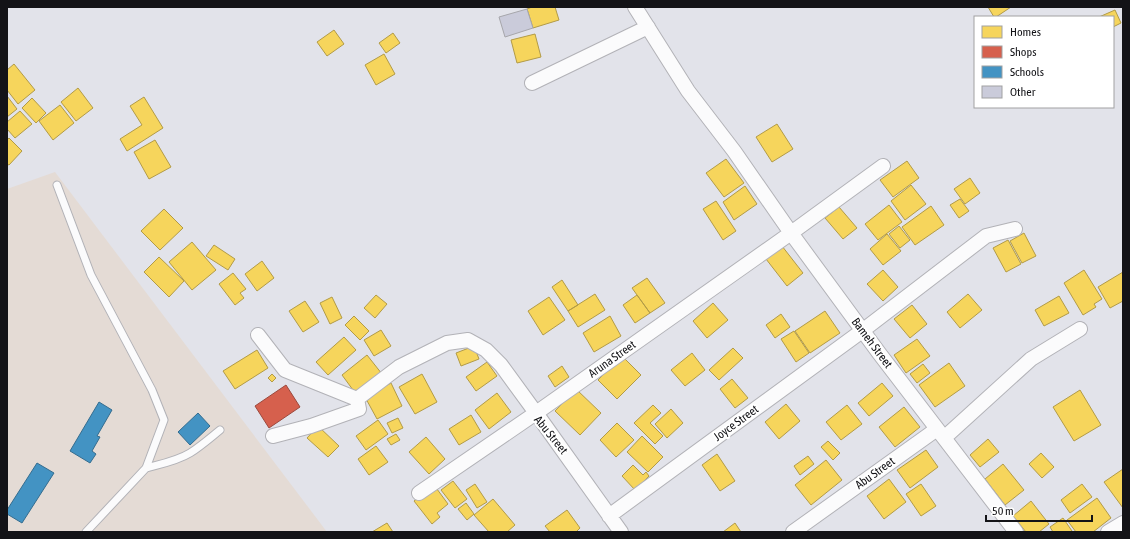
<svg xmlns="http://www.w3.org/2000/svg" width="1130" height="539" font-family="'Asap Condensed',sans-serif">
<rect width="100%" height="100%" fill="#e2e3ea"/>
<!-- education -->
<path fill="#e4dbd5" d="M 55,172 L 327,532 L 7,532 L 7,189 Z"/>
<!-- homes -->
<path fill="#f6d55c" stroke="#b29b47" d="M 532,7 L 555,7 L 559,20 L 533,28 L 527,9 Z
M 988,7 L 1011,7 L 996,17 L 994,17 Z
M 1115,10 L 1121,23 L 1113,27 L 1113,17 L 1099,17 Z
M 334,30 L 344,44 L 327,56 L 317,42 Z
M 393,33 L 400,43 L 386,53 L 379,43 Z
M 535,34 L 541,57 L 517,63 L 511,40 Z
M 384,54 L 395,74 L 376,85 L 365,65 Z
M 14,64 L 35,90 L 18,104 L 7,90 L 7,70 Z
M 78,88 L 93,108 L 76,121 L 61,102 Z
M 7,96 L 17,109 L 7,117 Z
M 144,97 L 163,128 L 127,151 L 120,139 L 142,125 L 130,106 Z
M 32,98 L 46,113 L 36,123 L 22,108 Z
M 60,105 L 74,123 L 53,140 L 39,121 Z
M 20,111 L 32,124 L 15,138 L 7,129 L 7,122 Z
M 777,124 L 793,149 L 772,162 L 756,137 Z
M 9,138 L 22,151 L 9,165 L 7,164 L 7,140 Z
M 155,140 L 171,167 L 149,179 L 134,152 Z
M 726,159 L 744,183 L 724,197 L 706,173 Z
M 907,161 L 919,178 L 893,197 L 880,180 Z
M 970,178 L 980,193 L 965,204 L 954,189 Z
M 911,185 L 926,204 L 905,220 L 891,201 Z
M 745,186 L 757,204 L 734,220 L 723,202 Z
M 960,199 L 969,211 L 959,218 L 950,205 Z
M 716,201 L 736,231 L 723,240 L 703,209 Z
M 889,205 L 902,222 L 878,240 L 865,224 Z
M 931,206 L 944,225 L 915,245 L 902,227 Z
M 839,207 L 857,228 L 843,239 L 825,218 Z
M 164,209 L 183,228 L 160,250 L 141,231 Z
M 899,226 L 910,240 L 900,248 L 889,234 Z
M 1024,233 L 1036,256 L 1022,263 L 1010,241 Z
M 887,234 L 901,251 L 883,265 L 870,249 Z
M 1008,240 L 1021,264 L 1006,272 L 993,248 Z
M 192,242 L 216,270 L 192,290 L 169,262 Z
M 214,245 L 235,259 L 228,270 L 206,256 Z
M 782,246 L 803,273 L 787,286 L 766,259 Z
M 159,257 L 184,281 L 169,297 L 144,272 Z
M 262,261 L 274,278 L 257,291 L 245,274 Z
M 883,270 L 898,287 L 883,301 L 867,284 Z
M 1084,270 L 1102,299 L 1094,304 L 1096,307 L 1083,315 L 1064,283 Z
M 1123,272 L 1123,301 L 1110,308 L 1098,287 Z
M 233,273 L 246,289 L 240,293 L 244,298 L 235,305 L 219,284 Z
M 647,278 L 665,303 L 650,313 L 632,288 Z
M 562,280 L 578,305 L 568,311 L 552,287 Z
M 595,294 L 605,310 L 578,327 L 568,311 Z
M 968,294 L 982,310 L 960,328 L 947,312 Z
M 376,295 L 387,304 L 375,318 L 364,308 Z
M 637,295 L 650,313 L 635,323 L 623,305 Z
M 1059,296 L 1069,313 L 1044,326 L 1035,310 Z
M 332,297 L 342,318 L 330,324 L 320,303 Z
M 549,297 L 565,320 L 543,335 L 528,311 Z
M 305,301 L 319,322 L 303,332 L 289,311 Z
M 713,303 L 728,320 L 707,338 L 693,321 Z
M 912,305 L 927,324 L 910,338 L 894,319 Z
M 825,311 L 840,333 L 810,353 L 795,331 Z
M 781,314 L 790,327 L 775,338 L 766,325 Z
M 354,316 L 369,331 L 360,340 L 345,325 Z
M 610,316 L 621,336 L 594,352 L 583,333 Z
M 381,330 L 391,346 L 374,356 L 364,340 Z
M 794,331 L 809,353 L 796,362 L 781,339 Z
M 344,337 L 356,350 L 328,375 L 316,362 Z
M 917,339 L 930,356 L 906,373 L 894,355 Z
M 474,346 L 479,359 L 461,366 L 456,353 Z
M 733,348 L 743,358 L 719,380 L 709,370 Z
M 257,350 L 268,368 L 235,389 L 223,371 Z
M 692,353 L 705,370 L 685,386 L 671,370 Z
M 367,355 L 382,374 L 356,394 L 342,375 Z
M 622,356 L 641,375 L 617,399 L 598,380 Z
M 487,362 L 497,376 L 476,391 L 466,377 Z
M 949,363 L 965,386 L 935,407 L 919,385 Z
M 923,364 L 930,373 L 917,383 L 910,374 Z
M 562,366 L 569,377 L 555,387 L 548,376 Z
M 272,374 L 276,378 L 272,382 L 268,378 Z
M 422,374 L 437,402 L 415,414 L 399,387 Z
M 732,379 L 748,398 L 735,408 L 720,389 Z
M 391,383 L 402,406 L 377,419 L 365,397 Z
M 882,383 L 893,396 L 869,416 L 858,403 Z
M 576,389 L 601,413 L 580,435 L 555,411 Z
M 1080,390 L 1101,425 L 1074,441 L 1053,407 Z
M 497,393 L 511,412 L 489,429 L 475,410 Z
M 786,404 L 800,421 L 779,439 L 765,422 Z
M 653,405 L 661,413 L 650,423 L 663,436 L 655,444 L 634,423 Z
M 847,405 L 862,424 L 841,440 L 826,422 Z
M 904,407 L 920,427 L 895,447 L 879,427 Z
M 671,409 L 683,423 L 667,438 L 655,424 Z
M 471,415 L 481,432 L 459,445 L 449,429 Z
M 398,418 L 403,428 L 392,433 L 387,423 Z
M 378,420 L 388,434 L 366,450 L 356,436 Z
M 617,423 L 634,440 L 616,457 L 600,440 Z
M 318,426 L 339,446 L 328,457 L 307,438 Z
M 396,434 L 400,440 L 391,445 L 387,439 Z
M 642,436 L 663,457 L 648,472 L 627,452 Z
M 426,437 L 445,459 L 429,474 L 409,452 Z
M 988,439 L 999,452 L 980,467 L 970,455 Z
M 828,441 L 840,453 L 833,460 L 821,447 Z
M 376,446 L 388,462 L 369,475 L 358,459 Z
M 926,450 L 938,467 L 910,488 L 897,470 Z
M 1041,453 L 1054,467 L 1042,478 L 1029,464 Z
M 717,454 L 735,481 L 720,491 L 702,465 Z
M 808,456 L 814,464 L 800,475 L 794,466 Z
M 826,460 L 842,480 L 811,505 L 795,485 Z
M 1003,464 L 1024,490 L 1005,505 L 985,479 Z
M 633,465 L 643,475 L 646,472 L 649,476 L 635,490 L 622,476 Z
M 1123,469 L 1123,508 L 1104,482 Z
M 889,479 L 906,502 L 884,519 L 867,496 Z
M 453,481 L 467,499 L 455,508 L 441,490 Z
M 475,484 L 487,502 L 477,508 L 466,490 Z
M 921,484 L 936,506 L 921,516 L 906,494 Z
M 1082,484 L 1092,497 L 1070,513 L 1061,500 Z
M 434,485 L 448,504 L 437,513 L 440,517 L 432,524 L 414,501 Z
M 1097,498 L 1111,518 L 1093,532 L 1076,532 L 1067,520 Z
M 493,499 L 515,525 L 507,532 L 489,532 L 474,515 Z
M 1031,501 L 1049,524 L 1039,532 L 1026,532 L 1013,516 Z
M 466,503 L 474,514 L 467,520 L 458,509 Z
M 567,510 L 580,528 L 576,532 L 550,532 L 545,526 Z
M 1063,518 L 1072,531 L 1070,532 L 1053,532 L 1050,527 Z
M 387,523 L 393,532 L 372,532 Z
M 735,523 L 741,532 L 723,532 Z"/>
<!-- shops -->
<path fill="#d6604d" stroke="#9c493d" d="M 286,385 L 300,407 L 269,428 L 255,406 Z"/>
<!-- schools -->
<path fill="#4393c3" stroke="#356d8f" d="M 99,402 L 112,410 L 97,436 L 100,437 L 92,451 L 96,454 L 90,463 L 70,451 Z
M 198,413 L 210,426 L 190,445 L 178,432 Z
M 37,463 L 54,473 L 22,523 L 7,514 L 7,510 Z"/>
<!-- building -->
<path fill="#cacbda" stroke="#a6a6ab" d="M 527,9 L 533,28 L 505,37 L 499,17 Z"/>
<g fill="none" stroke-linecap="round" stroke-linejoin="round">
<defs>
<path id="lane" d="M 57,185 L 91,275 L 152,390 L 164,420 L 146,468 L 86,532
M 146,468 C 161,464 177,461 190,453 C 201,446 210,438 220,430"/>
<path id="street" d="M 635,7 L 688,91 L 734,151 L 791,233 L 879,353 L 1016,532
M 532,83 L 648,27
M 258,335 L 285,370 L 357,399
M 273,436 L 311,426 L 359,409 L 357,399 L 399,367 L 447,343 L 468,340 L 486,350 L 501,365 L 536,413 L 791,233 L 883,166
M 944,438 L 1031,359 L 1080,329
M 419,493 L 536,413 L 621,532
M 609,516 L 862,331 L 986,236 L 1015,229
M 793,532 L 937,429
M 1108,532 L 1123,523"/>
</defs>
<!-- lane casing -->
<use href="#lane" stroke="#b2b2b7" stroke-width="9"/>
<!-- street casing -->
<use href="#street" stroke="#b2b2b7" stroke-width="16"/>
<!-- lane -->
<use href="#lane" stroke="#fbfbfc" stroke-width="7"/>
<!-- street -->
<use href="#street" stroke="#fbfbfc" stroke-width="14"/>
</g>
<g text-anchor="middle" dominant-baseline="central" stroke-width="4" stroke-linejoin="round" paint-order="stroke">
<!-- street labels -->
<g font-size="12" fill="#131317" stroke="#fff">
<text transform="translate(872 343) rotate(53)">Bameh Street</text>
<text transform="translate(612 359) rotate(-35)">Aruna Street</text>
<text transform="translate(736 423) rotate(-36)">Joyce Street</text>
<text transform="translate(551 435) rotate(51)">Abu Street</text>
<text transform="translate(875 473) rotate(-36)">Abu Street</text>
</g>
</g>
<!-- border -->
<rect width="1130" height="539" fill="none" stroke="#131317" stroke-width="16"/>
<!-- legend -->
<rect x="974" y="16" width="140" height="92" fill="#ffffff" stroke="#a1a1a2"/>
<rect x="982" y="26" width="20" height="12" fill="#f6d55c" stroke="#a1a1a2"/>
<text x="1010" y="36" font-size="12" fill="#131317">Homes</text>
<rect x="982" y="46" width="20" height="12" fill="#d6604d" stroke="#a1a1a2"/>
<text x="1010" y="56" font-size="12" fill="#131317">Shops</text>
<rect x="982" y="66" width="20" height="12" fill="#4393c3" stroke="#a1a1a2"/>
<text x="1010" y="76" font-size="12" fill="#131317">Schools</text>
<rect x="982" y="86" width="20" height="12" fill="#cacbda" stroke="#a1a1a2"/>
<text x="1010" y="96" font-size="12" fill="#131317">Other</text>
<!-- scale -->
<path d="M986 515v6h106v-6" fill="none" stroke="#131317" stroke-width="2"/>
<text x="992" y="515" font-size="12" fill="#131317" stroke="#ffffff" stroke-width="3" paint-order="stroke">50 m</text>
</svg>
